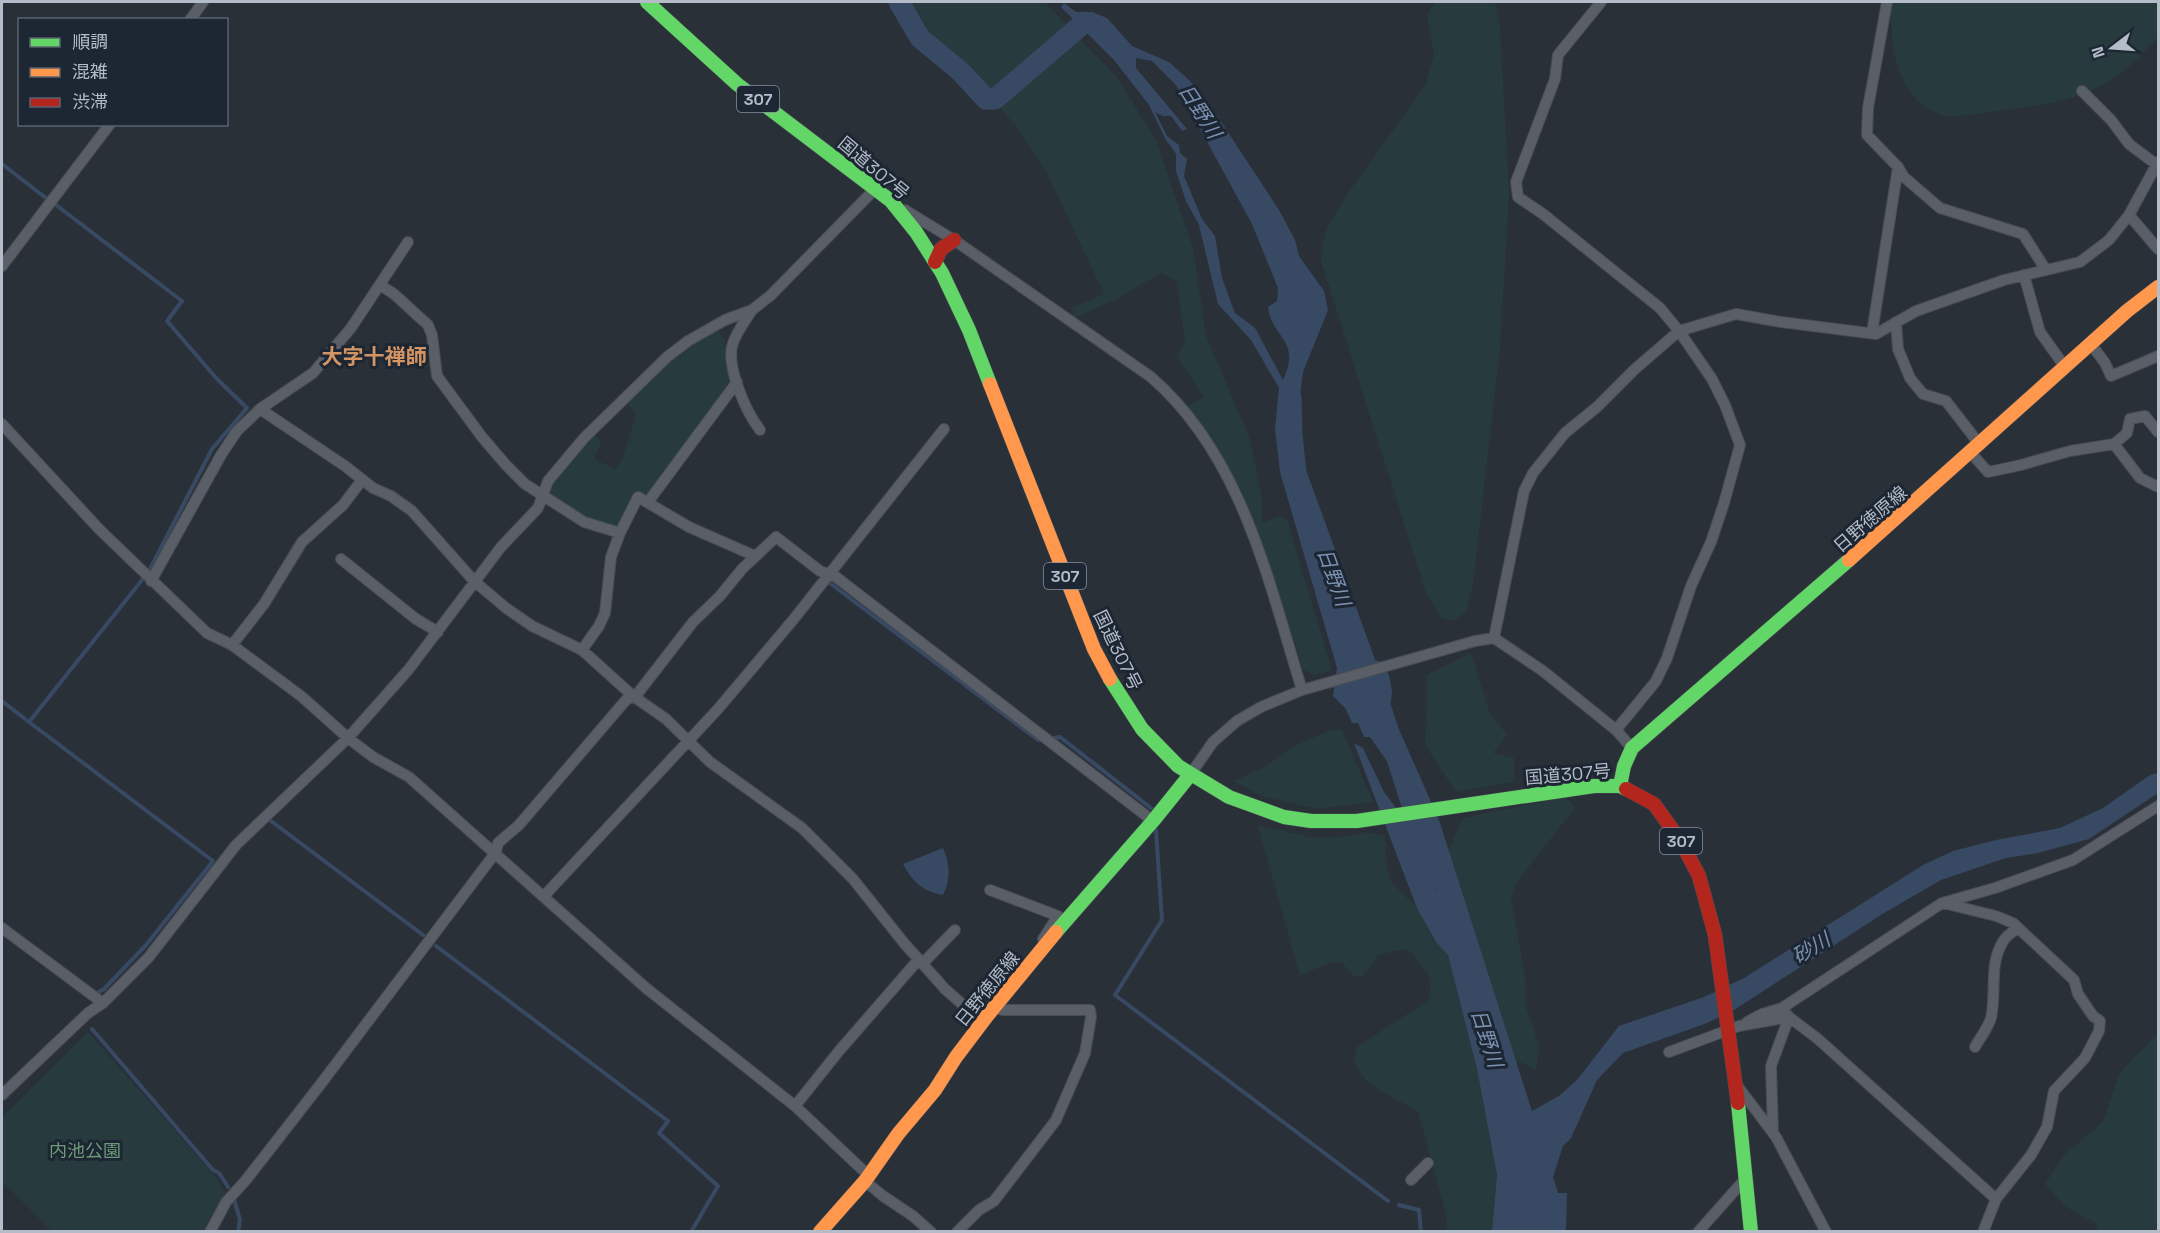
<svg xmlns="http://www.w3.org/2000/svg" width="2160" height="1233" font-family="'Space Grotesk','Noto Sans JP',sans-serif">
<rect width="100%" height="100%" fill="#2a3038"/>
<!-- green -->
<path fill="#273a3e" d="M 904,2 L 1045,2 L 1118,79 L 1156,140 L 1193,248 L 1206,336 L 1250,439 L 1262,499 L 1262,523 L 1279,516 L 1287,520 L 1332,670 L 1316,675 L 1303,670 L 1296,645 L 1224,460 L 1187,406 L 1204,397 L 1177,357 L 1185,342 L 1177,282 L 1161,273 L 1113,301 L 1076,317 L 1071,308 L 1104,294 L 1048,175 L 1018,129 L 975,77 L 923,32 Z
M 1435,2 L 1495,2 L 1500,26 L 1509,193 L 1500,348 L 1473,584 L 1466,612 L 1453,621 L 1442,619 L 1425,590 L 1321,261 L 1322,245 L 1327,228 L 1348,193 L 1425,86 L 1434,55 L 1427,15 Z
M 1891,2 L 2158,2 L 2158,38 C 2144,51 2130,68 2114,78 C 2082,99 2047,105 2010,109 C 1997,111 1955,118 1946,116 C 1897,105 1889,43 1891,2 Z
M 716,327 L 729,347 L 730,381 L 648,495 L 635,494 L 619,528 L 586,519 L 546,494 L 552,478 L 593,431 L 601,442 L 594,459 L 615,469 L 622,460 L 636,415 L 626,401 L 669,360 Z
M 1471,653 L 1489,711 L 1507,735 L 1493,753 L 1514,758 L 1514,782 L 1456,792 L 1425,745 L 1427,675 Z
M 1333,729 L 1342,730 L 1373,802 L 1318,809 L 1261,796 L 1233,781 L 1265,767 L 1294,746 Z
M 1565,797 L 1575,808 L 1516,883 L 1511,899 L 1525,975 L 1526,1007 L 1539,1045 L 1536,1069 L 1508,1057 L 1441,867 L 1463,818 Z
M 1258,827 L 1267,827 L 1313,838 L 1350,836 L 1366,832 L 1385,836 L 1386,863 L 1391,882 L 1417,908 L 1436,942 L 1448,954 L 1477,1069 L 1497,1175 L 1492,1231 L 1447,1231 L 1447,1218 L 1418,1111 C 1397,1099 1340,1077 1358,1046 L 1429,1000 L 1431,981 L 1428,974 L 1412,953 L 1404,949 L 1378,955 L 1362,977 L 1353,975 L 1341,962 L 1332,962 L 1300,975 Z
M 88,1032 L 215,1176 L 225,1192 L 203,1231 L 52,1231 L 5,1184 L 2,1187 L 2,1117 Z
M 2158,1033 L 2158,1231 L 2098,1231 L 2097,1224 L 2066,1207 L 2045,1184 L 2064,1155 L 2103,1122 L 2119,1074 Z"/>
<!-- water -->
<path fill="#384963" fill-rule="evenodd" d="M 1064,3 L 1076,12 L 1092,12 L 1107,18 L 1132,46 L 1169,62 L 1189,80 L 1212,108 L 1279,210 L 1295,240 L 1299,256 L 1324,291 L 1328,310 L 1303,372 L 1300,395 L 1289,433 L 1291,470 L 1293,478 L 1292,493 L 1325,567 L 1355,644 L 1370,658 L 1381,662 L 1389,675 L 1392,691 L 1390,709 L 1439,820 L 1532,1111 L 1559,1096 L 1577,1080 L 1619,1026 L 1704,997 L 1744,978 L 1923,865 L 1953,851 L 1996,840 L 2060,828 L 2103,808 L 2150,775 L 2158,773 L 2158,793 L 2089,839 L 2038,853 L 2006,858 L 1941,880 L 1884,913 L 1734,1010 L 1707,1023 L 1623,1053 L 1597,1080 L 1571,1138 L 1563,1146 L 1553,1177 L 1558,1193 L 1567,1193 L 1566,1231 L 1492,1231 L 1497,1175 L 1477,1069 L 1448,955 L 1436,942 L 1417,908 L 1354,743 L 1363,748 L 1384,792 L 1408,824 L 1429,879 L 1438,892 L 1419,821 L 1399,769 L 1388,763 L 1370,737 L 1364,737 L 1358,723 L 1352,723 L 1346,709 L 1333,696 L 1337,668 L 1280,472 L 1275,429 L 1279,388 L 1251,340 L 1218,304 L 1199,225 L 1186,201 L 1176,171 L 1176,154 L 1166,140 L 1149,105 L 1114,60 L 1061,7 ZM 1136,58 L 1152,61 L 1176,85 L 1252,224 L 1278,288 L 1277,301 L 1268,307 C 1272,339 1302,340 1283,380 L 1255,328 L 1235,313 L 1222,278 L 1215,236 L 1202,219 L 1184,176 L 1187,159 L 1180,153 L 1179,145 L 1167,136 L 1155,112 L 1163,116 L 1171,116 L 1182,131 L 1187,129 L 1136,68 ZM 1376,705 L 1384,709 L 1401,757 L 1393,756 C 1384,742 1370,723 1376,705 Z
M 943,848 C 950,864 951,879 943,895 C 922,891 913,882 903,864 Z"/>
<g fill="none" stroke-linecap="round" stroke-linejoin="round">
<!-- stream -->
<path stroke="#384963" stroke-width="4" d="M 2,164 L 46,198
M 56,205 L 182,301 L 167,321 L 217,379 L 247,408 L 212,449 L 150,569
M 831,584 L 1038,740 L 1042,740
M 2,701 L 29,722
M 1054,738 L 1060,737 L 1151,808
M 271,821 L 423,935
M 1156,830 L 1162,920 L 1115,995 L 1388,1201
M 436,946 L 668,1121 L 659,1133 L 718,1186 L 691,1232
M 97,993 L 104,989 L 146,945 L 213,861 L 29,722 L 142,580
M 92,1029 L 213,1170 L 219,1173 L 228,1187
M 234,1199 L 240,1220 L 238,1232
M 1399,1205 L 1419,1210 L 1421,1232"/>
<!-- river -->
<path stroke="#384963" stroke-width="21" d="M 899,2 L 920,38 L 960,71 L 986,99 L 995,99 L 1085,22
M 1291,397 L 1292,435 L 1296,473 L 1376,693 L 1436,879"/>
<defs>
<path id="street" d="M 1601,2 L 1558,55 L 1555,79 L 1516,182 L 1518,197 L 1543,214 L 1660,308 L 1679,331 L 1712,379 L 1725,405 L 1740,445 L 1724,503 L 1711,542 L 1691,586 L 1667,658 L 1656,681 L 1616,730
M 1887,2 L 1868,108 L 1867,135 L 1898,167 L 1904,177 L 1940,208 L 2023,234 L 2046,270
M 190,20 L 203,2
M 2082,91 L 2111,120 L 2129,144 L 2157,165
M 905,210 L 954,240 L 1151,377 C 1242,456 1268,580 1302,690
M 2129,215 L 2158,249
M 2,266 L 110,124
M 2024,275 L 2040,332 L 2065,367
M 380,285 L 394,294 L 428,325 L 432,335 L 437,376 L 482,437 L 506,465 L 525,484 L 584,522 L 620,533 L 638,497 L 689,527 L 755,556
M 752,310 C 746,320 737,331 733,343 C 725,365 746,412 760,430
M 1896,322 L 1898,349 L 1910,378 L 1923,394 L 1946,401 L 1980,445
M 1872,333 L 1898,167
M 2091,344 L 2105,363 L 2111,376 L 2158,356
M 260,409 L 345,466 L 373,488 L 391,496 L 412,511 L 474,581 L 506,608 L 532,626 L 582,650 L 633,696 L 666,719 L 710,762 L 802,828 L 853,879 L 904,943 L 945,989 L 962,1004 L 987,1016
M 2,424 L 99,529 L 207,633 L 232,645 L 301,696 L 348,738 L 373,757 L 409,777 L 646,988 L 795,1106 L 869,1176
M 2158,432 L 2145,416 L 2130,419 L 2127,433 L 2114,444 L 2140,478 L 2158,487
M 1971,453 L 1988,472 L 2021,465 L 2070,451 L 2114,444
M 648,502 L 737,382
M 341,559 L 416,619 L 438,632
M 151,581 L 221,455 L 237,431 L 260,409 L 313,373 L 351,328 L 408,242
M 1494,638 L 1524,491 L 1533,473 L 1565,433 L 1597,407 L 1635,369 L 1679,331 L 1736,314 L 1781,322 L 1876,334 L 1916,311 L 2004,280 L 2080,262 L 2109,240 L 2129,215 L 2158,162
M 232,645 L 264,604 L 302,542 L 343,505 L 362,480
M 582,650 L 599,626 L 605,613 L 611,557 L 620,533
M 1190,775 L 1213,742 L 1237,721 L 1261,707 L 1302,690 L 1475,641 L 1494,638 L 1543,671 L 1616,730 L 1632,748
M 990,890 L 1058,916 L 1043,939
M 544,896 L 718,709 L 793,620 L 944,429
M 1943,903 L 1996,916 L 2013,923 L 2074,980 L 2078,994 L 2093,1016 L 2100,1021 L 2099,1031 L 2085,1058 L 2054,1091 L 2047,1127 L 2031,1155 L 1996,1199 L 1983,1232
M 2,928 L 103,1003
M 923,963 L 955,930
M 1747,1022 L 1762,1014 L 1782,1008
M 1975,1047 C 1980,1038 1988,1028 1991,1018 C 1997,992 1988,964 2004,940 C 2007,935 2014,931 2018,928
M 1669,1052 L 1739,1026 L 1789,1017
M 1739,1088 L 1776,1137 L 1826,1232
M 2,1095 L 88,1013 L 103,1003 L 148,958 L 236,845 L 348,738 L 409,669 L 501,547 L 538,508 L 548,481 L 584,438 L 667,357 L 688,341 L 725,320 L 752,310 L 771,295 L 876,188
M 795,1106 L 839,1051 L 919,959
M 1773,1133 L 1771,1066 L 1789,1017
M 1411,1180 L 1428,1163
M 865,1181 L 883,1196 L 913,1216 L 931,1232
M 1996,1199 L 1818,1039 L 1789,1017 L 1782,1008 L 1942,903 L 1995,888 L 2073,860 L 2158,806
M 210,1232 L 226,1202 L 246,1180 L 320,1085 L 496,852 L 498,843 L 519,825 L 626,700 L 638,693 L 693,622 L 720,596 L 742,569 L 776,537 L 820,571 L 836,577 L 1153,821
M 957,1232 L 979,1210 L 994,1201 L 1056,1120 L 1085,1053 L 1091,1017 L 1090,1010 L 1002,1010 L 994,1007
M 1698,1232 L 1746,1178"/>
<path id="fast" d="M 647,2 L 737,84 L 891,201 L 916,232 L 942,273 L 969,330 L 990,384
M 1110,679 L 1142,729 L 1178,766 L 1229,797 L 1284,817 L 1311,821 L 1357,821 L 1594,786 L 1620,786 L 1626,789
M 1620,786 L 1624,766 L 1632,748 L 1849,560
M 1056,932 L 1153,821 L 1190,775
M 1738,1103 L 1751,1232"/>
<path id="slow" d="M 990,384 L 1094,649 L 1110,679
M 1849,560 L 2127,311 L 2158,287
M 820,1232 L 865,1181 L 898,1134 L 935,1090 L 956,1057 L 987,1016 L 1056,932"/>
<path id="jam" d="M 935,262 L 941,249 L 954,240
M 1626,789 L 1654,804 L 1680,840 L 1699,876 L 1715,935 L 1738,1103"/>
</defs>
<!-- street casing -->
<use href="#street" stroke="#484c53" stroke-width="12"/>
<!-- fast casing -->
<use href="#fast" stroke="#484c53" stroke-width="15"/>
<!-- slow casing -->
<use href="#slow" stroke="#484c53" stroke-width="15"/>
<!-- jam casing -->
<use href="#jam" stroke="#484c53" stroke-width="15"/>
<!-- street -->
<use href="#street" stroke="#5a5e66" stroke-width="10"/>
<!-- fast -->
<use href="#fast" stroke="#63d668" stroke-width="14"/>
<!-- slow -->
<use href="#slow" stroke="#ff974d" stroke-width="14"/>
<!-- jam -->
<use href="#jam" stroke="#b3261e" stroke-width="14"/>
</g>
<g text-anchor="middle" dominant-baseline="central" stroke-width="6" stroke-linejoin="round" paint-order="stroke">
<!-- shield labels -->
<g fill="#1d2633" stroke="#878f9c" stroke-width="1.5">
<rect x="737" y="86" width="42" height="26" rx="4.5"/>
<rect x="1044" y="563" width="42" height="26" rx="4.5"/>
<rect x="1660" y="828" width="42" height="26" rx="4.5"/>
</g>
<g font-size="16" font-weight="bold" fill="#b4bcc9">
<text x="758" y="99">307</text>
<text x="1065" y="576">307</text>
<text x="1681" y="841">307</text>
</g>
<!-- street labels -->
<g font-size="18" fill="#b4bcc9" stroke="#1d2633">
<text transform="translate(874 168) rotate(40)">国道307号</text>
<text transform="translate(1870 519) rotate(-41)">日野徳原線</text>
<text transform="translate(1118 650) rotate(64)">国道307号</text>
<text transform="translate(1568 774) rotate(-5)">国道307号</text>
<text transform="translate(987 989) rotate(-51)">日野徳原線</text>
</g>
<!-- park labels -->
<g font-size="18" fill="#6b9a76" stroke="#1d2633">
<text x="85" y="1150">内池公園</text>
</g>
<!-- water labels -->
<g font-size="20" font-style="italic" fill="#7c92b1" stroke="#1d2633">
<text transform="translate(1200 111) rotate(57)">日野川</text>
<text transform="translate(1334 577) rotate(70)">日野川</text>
<text transform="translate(1811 948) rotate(-31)">砂川</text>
<text transform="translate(1487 1038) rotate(72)">日野川</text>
</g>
<!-- quarter labels -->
<g font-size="21" font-weight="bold" fill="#d59563" stroke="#1d2633">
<text x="374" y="356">大字十禅師</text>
</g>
</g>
<!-- border -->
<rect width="2160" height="1233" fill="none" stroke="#b4bcc9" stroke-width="6"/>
<!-- legend -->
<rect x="18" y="18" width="210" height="108" fill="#1d2633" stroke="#59626f" stroke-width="1.5"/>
<rect x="30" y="38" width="30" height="9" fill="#63d668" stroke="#59626f" stroke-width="1.5"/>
<text x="72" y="48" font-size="18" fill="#b4bcc9">順調</text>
<rect x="30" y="68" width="30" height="9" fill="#ff974d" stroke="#59626f" stroke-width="1.5"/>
<text x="72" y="78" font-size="18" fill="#b4bcc9">混雑</text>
<rect x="30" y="98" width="30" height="9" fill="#b3261e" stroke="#59626f" stroke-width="1.5"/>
<text x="72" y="108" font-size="18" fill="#b4bcc9">渋滞</text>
<!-- north arrow -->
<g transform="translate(2112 48) rotate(253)" stroke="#1d2633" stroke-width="4.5" paint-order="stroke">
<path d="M0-4.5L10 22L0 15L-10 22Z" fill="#b4bcc9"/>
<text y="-9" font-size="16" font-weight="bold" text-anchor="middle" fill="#b4bcc9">N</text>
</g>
</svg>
